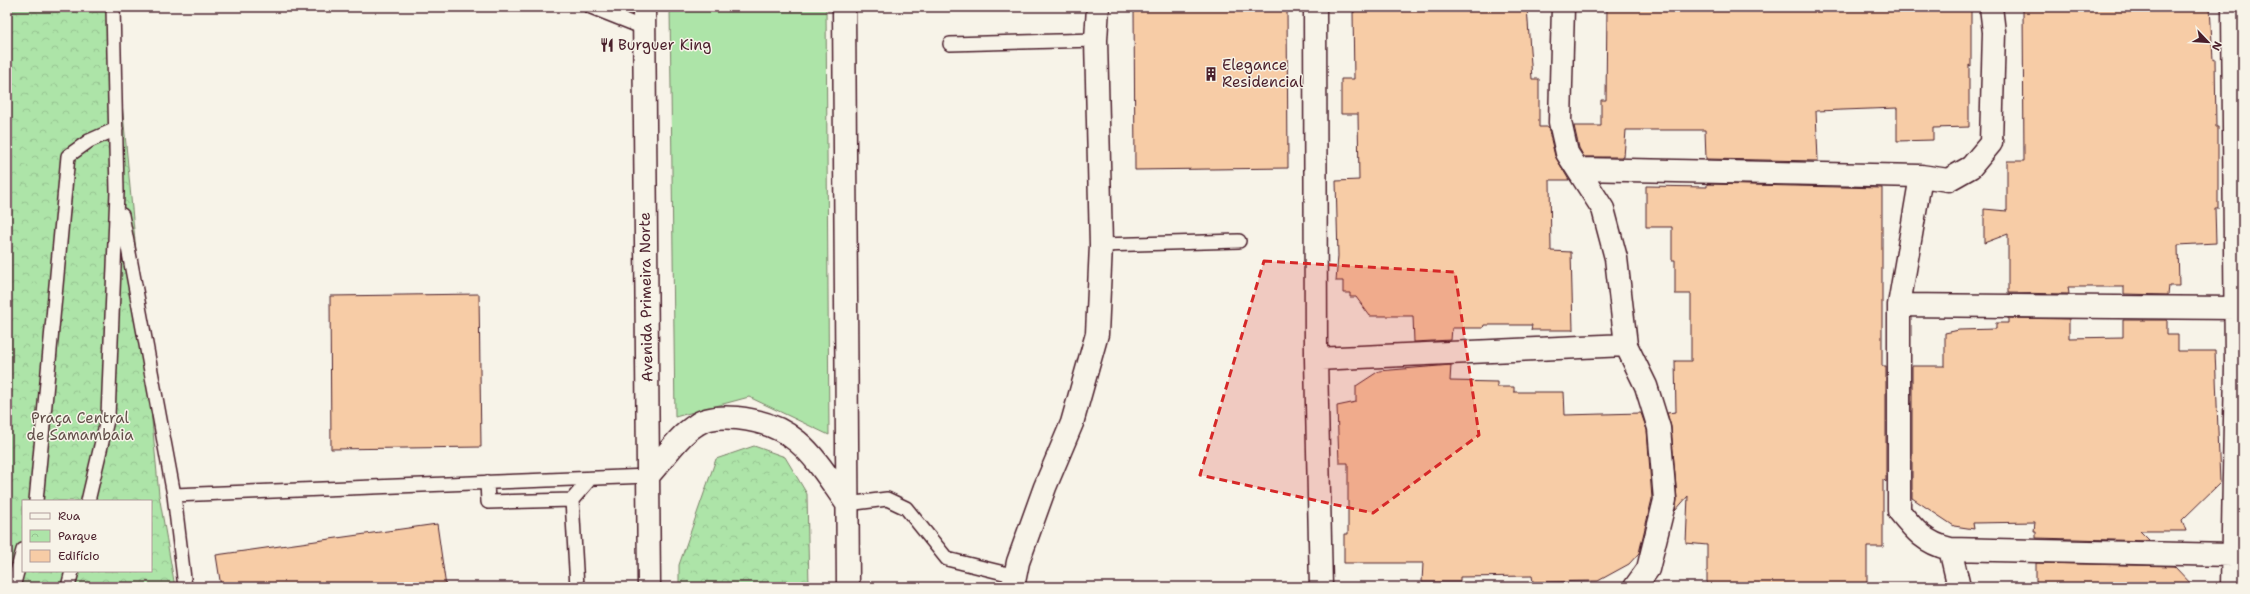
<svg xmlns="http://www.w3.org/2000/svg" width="2250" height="594" font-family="'Shantell Sans',sans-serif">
<defs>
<pattern id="park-crowns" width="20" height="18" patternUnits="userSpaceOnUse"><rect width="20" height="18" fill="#ade4a8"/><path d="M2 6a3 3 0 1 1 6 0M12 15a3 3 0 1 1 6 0" fill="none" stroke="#96c391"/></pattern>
</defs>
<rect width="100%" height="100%" fill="#f7f3e8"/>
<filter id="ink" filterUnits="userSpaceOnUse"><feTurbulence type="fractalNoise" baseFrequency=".025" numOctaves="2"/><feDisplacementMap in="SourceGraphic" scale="8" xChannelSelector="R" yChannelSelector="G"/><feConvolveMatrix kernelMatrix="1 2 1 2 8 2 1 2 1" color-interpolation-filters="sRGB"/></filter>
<g filter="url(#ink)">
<!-- grass -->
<path fill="#ade4a8" stroke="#7c826a" d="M 670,7 L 826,7 L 829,435 L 749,397 L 675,417 Z"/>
<!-- park -->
<path fill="url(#park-crowns)" stroke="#7c826a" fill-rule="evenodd" d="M 7,7 L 113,7 L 159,495 L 175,587 L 7,587 ZM 23,501 L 151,501 L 151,571 L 23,571 Z
M 754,446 L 785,457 L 807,494 L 809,587 L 679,587 L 679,565 L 716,459 Z"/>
<!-- building -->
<path fill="#f7cca6" stroke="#4a1f2b" d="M 1134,7 L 1287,7 L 1288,168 L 1135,170 Z
M 1354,7 L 1527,7 L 1532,79 L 1539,79 L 1539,127 L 1548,127 L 1555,156 L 1569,180 L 1550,180 L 1551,251 L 1571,252 L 1573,330 L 1531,330 L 1532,325 L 1484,325 L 1483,328 L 1452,328 L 1451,340 L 1414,342 L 1413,316 L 1370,316 L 1356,297 L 1350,297 L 1350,293 L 1343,293 L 1343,281 L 1336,281 L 1338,256 L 1336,181 L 1359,180 L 1358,114 L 1341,114 L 1341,79 L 1354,79 L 1353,12 L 1354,13 Z
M 1607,7 L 1971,7 L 1971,66 L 1969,65 L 1969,127 L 1933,128 L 1933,140 L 1897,141 L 1897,108 L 1816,111 L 1818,161 L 1706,159 L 1705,130 L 1626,130 L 1624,157 L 1584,157 L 1579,148 L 1574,126 L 1601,126 L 1601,100 L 1606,100 Z
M 2023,7 L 2210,7 L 2213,60 L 2215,59 L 2216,127 L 2218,127 L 2218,208 L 2215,208 L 2216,243 L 2178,245 L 2179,286 L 2169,286 L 2168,295 L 2124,294 L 2124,287 L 2068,287 L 2069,294 L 2008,293 L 2008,234 L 1984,243 L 1984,209 L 2007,211 L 2007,161 L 2024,161 Z
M 1707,184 L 1882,188 L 1882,366 L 1886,366 L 1886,482 L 1883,479 L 1883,547 L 1867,547 L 1867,587 L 1707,587 L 1707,545 L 1686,543 L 1688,496 L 1675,511 L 1677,499 L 1671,427 L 1667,413 L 1676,412 L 1675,361 L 1691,361 L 1691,294 L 1675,294 L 1675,260 L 1672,260 L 1672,227 L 1646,227 L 1646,186 L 1707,187 Z
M 479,294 L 481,447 L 331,449 L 330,296 Z
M 2008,318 L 2069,319 L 2069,338 L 2123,337 L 2123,320 L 2167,320 L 2167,335 L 2178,335 L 2178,351 L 2215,351 L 2220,483 L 2182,520 L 2186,531 L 2140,531 L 2150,541 L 2036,538 L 2036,531 L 2034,531 L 2035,522 L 1973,523 L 1974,529 L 1954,526 L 1912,498 L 1912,366 L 1945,366 L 1945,333 L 1959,330 L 1996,329 L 1996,323 L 2008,323 Z
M 1451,365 L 1450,381 L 1497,382 L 1497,387 L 1514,387 L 1514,392 L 1564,392 L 1565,415 L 1641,413 L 1647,430 L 1652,499 L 1639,553 L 1629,564 L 1598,581 L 1533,582 L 1532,576 L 1460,577 L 1460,582 L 1422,582 L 1423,563 L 1344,563 L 1344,534 L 1348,534 L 1348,463 L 1339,463 L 1337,406 L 1356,402 L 1356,386 L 1379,371 Z
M 437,524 L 446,587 L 221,587 L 216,555 Z
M 2036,563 L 2174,566 L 2194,587 L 2036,587 Z"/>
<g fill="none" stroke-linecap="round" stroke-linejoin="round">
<defs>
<path id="lane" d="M 591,7 L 644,28
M 950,44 L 1096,40
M 122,215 L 174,495 L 185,587
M 1101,245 L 1239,241
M 487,482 L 488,502 L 572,500
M 174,495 L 648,476
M 36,501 L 68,156 L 89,141 L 116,129
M 88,501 L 108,416 L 117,192 L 113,7
M 847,504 L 887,499 L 906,508 L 947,559 L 1016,576
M 13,587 L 23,550
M 68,587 L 72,571
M 577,587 L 572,500 L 590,479"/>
<path id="street" d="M 1315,7 L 1316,359 L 1321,587
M 1563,7 L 1560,122 L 1567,153 L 1603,209 L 1616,258 L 1626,345 L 1646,386 L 1659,428 L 1665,500 L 1648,569 L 1635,587
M 1991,7 L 1994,32 L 1991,143 L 1971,167 L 1948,180 L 1921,176 L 1899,305 L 1899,511 C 1915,531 1925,543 1950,549 L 2232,555
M 1579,169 L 1921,176
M 1899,305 L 2236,308
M 1316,359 L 1626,345
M 1950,549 L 1959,587
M 1013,587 L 1018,562 L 1045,487 L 1072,423 L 1097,334 L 1101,245 L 1096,40 L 1098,7
M 2232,587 L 2236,365 L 2233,7"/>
<path id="secondary" d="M 644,7 L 649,587
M 844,7 L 848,587
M 648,476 C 663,460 677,437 696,425 C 706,417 725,417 737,418 C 798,424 815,459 847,504"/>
</defs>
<!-- lane casing -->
<use href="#lane" stroke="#4a1f2b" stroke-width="16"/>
<!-- street casing -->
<use href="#street" stroke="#4a1f2b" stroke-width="25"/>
<!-- secondary casing -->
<use href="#secondary" stroke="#4a1f2b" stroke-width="25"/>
<!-- lane -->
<use href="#lane" stroke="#f7f3e8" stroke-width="13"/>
<!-- street -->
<use href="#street" stroke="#f7f3e8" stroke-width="22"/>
<!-- secondary -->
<use href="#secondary" stroke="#f7f3e8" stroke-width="22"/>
</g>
</g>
<!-- marked area -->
<path fill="#d62828" fill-opacity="0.2" stroke="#d62828" stroke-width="3" stroke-dasharray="8 5" stroke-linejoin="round" d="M 1264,261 L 1455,272 L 1479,435 L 1373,513 L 1200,475 Z"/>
<!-- icons -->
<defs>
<symbol id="restaurant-bare" viewBox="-9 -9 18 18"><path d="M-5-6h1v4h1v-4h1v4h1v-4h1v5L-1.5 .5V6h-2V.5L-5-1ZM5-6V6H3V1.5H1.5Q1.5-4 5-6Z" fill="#4a1f2b" stroke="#f7f3e8" stroke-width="2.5" paint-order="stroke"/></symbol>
<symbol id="building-bare" viewBox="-9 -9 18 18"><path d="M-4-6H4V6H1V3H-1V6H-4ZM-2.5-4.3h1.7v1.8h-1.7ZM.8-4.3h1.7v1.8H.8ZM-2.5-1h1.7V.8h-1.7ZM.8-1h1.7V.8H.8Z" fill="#4a1f2b" stroke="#f7f3e8" stroke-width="2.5" paint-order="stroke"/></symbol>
</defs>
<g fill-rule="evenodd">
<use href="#restaurant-bare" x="597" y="35" width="20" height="20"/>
<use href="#building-bare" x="1201" y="64" width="20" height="20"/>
</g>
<g text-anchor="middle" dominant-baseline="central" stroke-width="3" stroke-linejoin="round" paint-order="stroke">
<!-- poi labels -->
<g font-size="15" fill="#4a1f2b" stroke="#f7f3e8" text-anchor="start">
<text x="618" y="45">Burguer King</text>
<text x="1222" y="65">Elegance<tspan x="1222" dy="17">Residencial</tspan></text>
</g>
<!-- street labels -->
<g font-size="15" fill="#4a1f2b" stroke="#f7f3e8">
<text transform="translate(646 297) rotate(-91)">Avenida Primeira Norte</text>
</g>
<!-- park labels -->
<g font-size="15" fill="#63504a" stroke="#f7f3e8">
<text x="80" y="418">Praça Central<tspan x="80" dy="17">de Samambaia</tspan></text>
</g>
</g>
<!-- margin -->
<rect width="2250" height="594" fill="none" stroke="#f7f3e8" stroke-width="24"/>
<rect x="12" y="12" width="2226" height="570" fill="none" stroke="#4a1f2b" stroke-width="1.5" filter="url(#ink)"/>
<!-- legend -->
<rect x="22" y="500" width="130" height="72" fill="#f7f3e8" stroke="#b29e9c"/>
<rect x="30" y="513" width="20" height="6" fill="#f7f3e8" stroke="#b29e9c"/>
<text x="58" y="520" font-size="12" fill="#4a1f2b">Rua</text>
<rect x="30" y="530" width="20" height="12" fill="url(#park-crowns)" stroke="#b29e9c"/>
<text x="58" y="540" font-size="12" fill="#4a1f2b">Parque</text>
<rect x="30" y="550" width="20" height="12" fill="#f7cca6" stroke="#b29e9c"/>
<text x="58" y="560" font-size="12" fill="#4a1f2b">Edifício</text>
<!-- north arrow -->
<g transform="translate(2208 42) rotate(115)" stroke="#f7f3e8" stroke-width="3" paint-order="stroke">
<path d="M0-3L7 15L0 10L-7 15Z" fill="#4a1f2b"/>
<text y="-6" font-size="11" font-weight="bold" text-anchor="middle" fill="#4a1f2b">N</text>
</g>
</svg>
